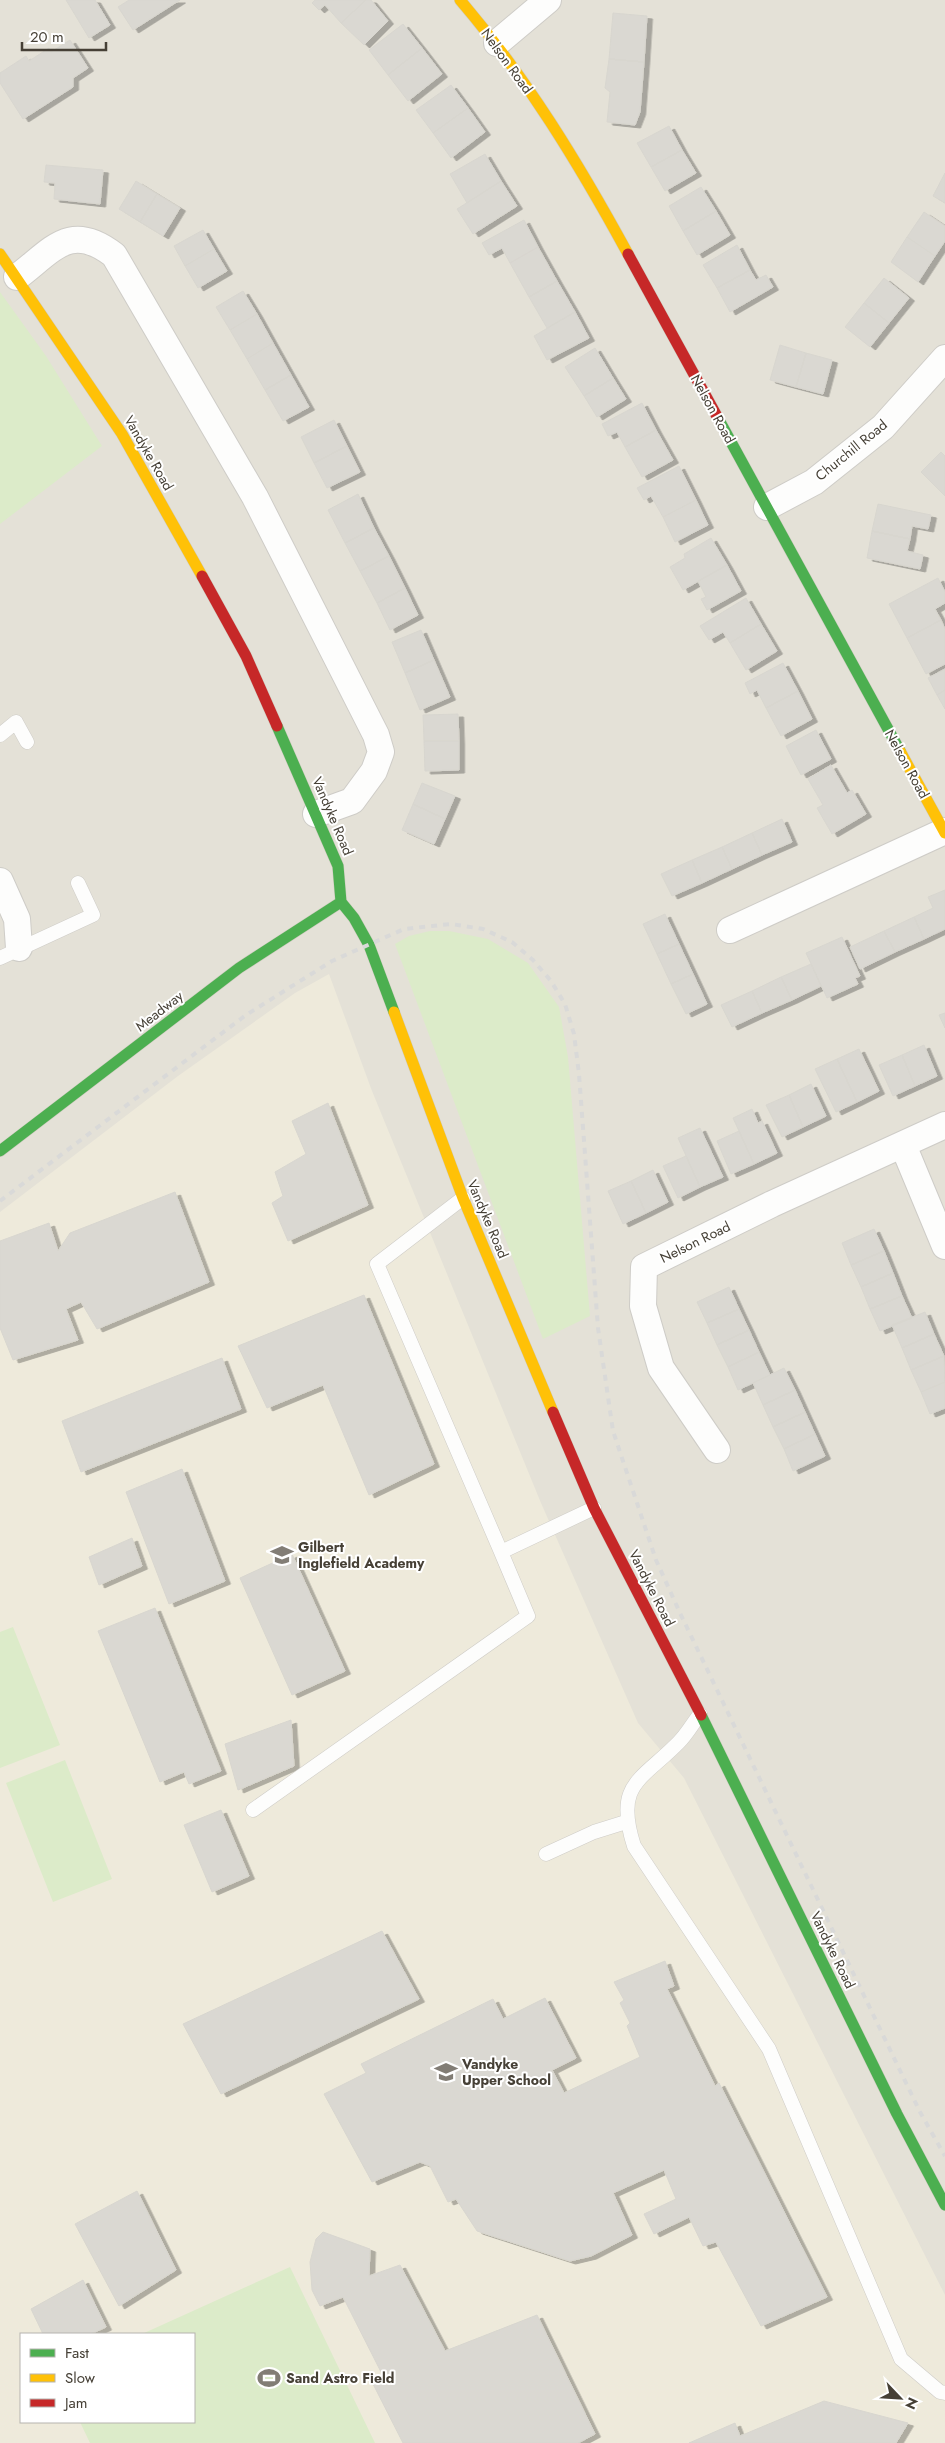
<svg xmlns="http://www.w3.org/2000/svg" width="945" height="2443" font-family="Jost,sans-serif">
<defs>
<filter id="shadow"><feDropShadow dx="5.5" dy="3" stdDeviation="0" flood-color="#0004"/></filter>
</defs>
<rect width="100%" height="100%" fill="#f0efe9"/>
<!-- residential -->
<path fill="#e4e1d7" fill-rule="evenodd" d="M 0,0 L 945,0 L 945,2443 L 0,2443 ZM 21,2334 L 194,2334 L 194,2422 L 21,2422 Z"/>
<!-- education -->
<path fill="#eeeadb" fill-rule="evenodd" d="M 329,974 L 372,1091 L 541,1503 L 638,1723 L 684,1778 L 945,2295 L 945,2443 L 0,2443 L 0,1212 L 178,1076 L 295,993 ZM 21,2334 L 194,2334 L 194,2422 L 21,2422 Z"/>
<!-- green -->
<path fill="#dcebc9" d="M 0,292 L 46,356 L 102,446 L 0,524 Z
M 430,931 L 449,931 L 488,939 L 528,963 L 559,1007 L 568,1057 L 590,1316 L 543,1339 L 395,944 L 409,936 Z
M 13,1627 L 60,1745 L 0,1768 L 0,1632 Z
M 65,1760 L 112,1879 L 53,1902 L 6,1783 Z
M 290,2267 L 375,2443 L 90,2443 L 80,2422 L 194,2422 L 194,2334 L 142,2334 Z"/>
<!-- building -->
<path fill="#dad8d2" stroke="#d8d6cf" filter="url(#shadow)" d="M 66,0 L 95,0 L 110,25 L 89,38 Z
M 129,0 L 180,0 L 133,30 L 118,7 Z
M 315,0 L 366,0 L 341,23 L 325,5 L 319,10 L 312,3 Z
M 366,0 L 371,0 L 388,21 L 364,45 L 341,23 Z
M 613,13 L 647,16 L 644,62 L 609,59 Z
M 403,24 L 422,48 L 388,75 L 369,50 Z
M 70,40 L 88,68 L 73,78 L 73,87 L 23,119 L 0,83 L 0,73 L 26,56 L 29,61 L 49,48 L 51,52 Z
M 422,48 L 442,74 L 408,101 L 388,75 Z
M 609,59 L 644,62 L 640,112 L 635,125 L 607,122 L 610,92 L 605,88 Z
M 451,85 L 468,108 L 433,133 L 416,110 Z
M 468,108 L 485,132 L 451,158 L 433,133 Z
M 669,126 L 682,150 L 651,167 L 637,143 Z
M 682,150 L 696,173 L 665,191 L 651,167 Z
M 485,154 L 501,181 L 467,203 L 450,174 Z
M 46,165 L 103,170 L 100,204 L 54,199 L 55,183 L 44,182 Z
M 945,173 L 945,203 L 933,196 Z
M 136,181 L 157,194 L 140,222 L 119,209 Z
M 501,181 L 517,206 L 473,234 L 457,209 Z
M 701,187 L 716,211 L 683,231 L 669,206 Z
M 157,194 L 180,208 L 163,236 L 140,222 Z
M 716,211 L 730,235 L 697,255 L 683,231 Z
M 924,212 L 945,226 L 945,241 L 935,256 L 907,237 Z
M 524,220 L 538,247 L 510,263 L 502,248 L 489,255 L 482,243 Z
M 203,230 L 214,249 L 185,266 L 174,246 Z
M 907,237 L 935,256 L 918,282 L 891,262 Z
M 737,245 L 750,270 L 717,288 L 703,265 Z
M 538,247 L 557,281 L 529,297 L 510,263 Z
M 214,249 L 227,271 L 198,288 L 185,266 Z
M 750,270 L 756,280 L 766,275 L 773,287 L 730,312 L 717,288 Z
M 884,278 L 909,298 L 889,323 L 864,303 Z
M 557,281 L 575,312 L 547,328 L 529,297 Z
M 243,291 L 257,314 L 230,330 L 216,307 Z
M 864,303 L 889,323 L 870,347 L 845,327 Z
M 575,312 L 589,338 L 547,360 L 534,336 Z
M 257,314 L 273,343 L 247,359 L 230,330 Z
M 273,343 L 291,375 L 265,390 L 247,359 Z
M 780,345 L 806,353 L 796,387 L 770,380 Z
M 595,348 L 613,378 L 584,396 L 565,367 Z
M 806,353 L 832,360 L 823,394 L 796,387 Z
M 291,375 L 309,407 L 283,421 L 265,390 Z
M 613,378 L 626,399 L 597,417 L 584,396 Z
M 642,403 L 656,430 L 625,447 L 617,432 L 608,436 L 602,424 Z
M 334,420 L 347,446 L 314,463 L 301,437 Z
M 656,430 L 673,460 L 642,477 L 625,447 Z
M 347,446 L 360,472 L 327,488 L 314,463 Z
M 941,452 L 945,456 L 945,496 L 921,472 Z
M 679,466 L 696,500 L 663,517 L 651,496 L 644,500 L 637,488 Z
M 358,494 L 374,528 L 345,543 L 328,510 Z
M 696,500 L 708,525 L 675,542 L 663,517 Z
M 878,504 L 931,515 L 928,529 L 912,526 L 910,539 L 872,531 Z
M 374,528 L 389,556 L 360,571 L 345,543 Z
M 872,531 L 910,539 L 907,551 L 923,555 L 920,569 L 867,558 Z
M 711,538 L 727,565 L 683,590 L 670,567 L 685,558 L 684,554 Z
M 389,556 L 405,588 L 377,603 L 360,571 Z
M 727,565 L 741,591 L 707,610 L 701,599 L 706,597 L 698,581 Z
M 938,578 L 945,592 L 945,603 L 935,609 L 941,620 L 907,638 L 889,604 Z
M 405,588 L 418,615 L 390,630 L 377,603 Z
M 746,598 L 761,624 L 730,643 L 723,632 L 709,640 L 700,626 Z
M 941,620 L 945,629 L 945,664 L 926,674 L 907,638 Z
M 761,624 L 777,651 L 746,670 L 730,643 Z
M 421,630 L 434,660 L 405,673 L 392,642 Z
M 434,660 L 450,697 L 420,710 L 405,673 Z
M 783,663 L 798,691 L 766,708 L 757,690 L 750,694 L 745,683 Z
M 945,669 L 945,690 L 937,695 L 928,678 Z
M 945,690 L 945,709 L 937,695 Z
M 798,691 L 812,719 L 781,736 L 766,708 Z
M 458,714 L 459,741 L 424,741 L 423,715 Z
M 816,730 L 831,759 L 801,775 L 786,746 Z
M 424,741 L 459,741 L 459,770 L 425,771 Z
M 831,765 L 847,793 L 852,790 L 866,814 L 832,834 L 817,808 L 823,805 L 808,779 Z
M 422,783 L 455,796 L 445,819 L 413,804 Z
M 413,804 L 445,819 L 434,844 L 402,830 Z
M 782,819 L 792,842 L 762,855 L 752,833 Z
M 752,833 L 762,855 L 732,869 L 722,847 Z
M 722,847 L 732,869 L 702,883 L 692,860 Z
M 692,860 L 702,883 L 672,896 L 661,874 Z
M 945,890 L 945,929 L 924,939 L 914,917 L 933,908 L 928,897 Z
M 665,914 L 679,944 L 657,954 L 643,924 Z
M 914,917 L 924,939 L 895,952 L 884,931 Z
M 884,931 L 895,952 L 860,969 L 850,947 Z
M 842,937 L 860,976 L 855,978 L 858,984 L 827,998 L 806,953 Z
M 679,944 L 693,974 L 671,984 L 657,954 Z
M 811,964 L 821,986 L 792,1000 L 781,977 Z
M 693,974 L 707,1004 L 686,1014 L 671,984 Z
M 781,977 L 792,1000 L 762,1013 L 752,991 Z
M 752,991 L 762,1013 L 732,1027 L 721,1005 Z
M 945,1013 L 945,1028 L 939,1015 Z
M 924,1045 L 937,1076 L 915,1086 L 902,1055 Z
M 859,1049 L 879,1091 L 857,1102 L 837,1059 Z
M 902,1055 L 915,1086 L 893,1096 L 879,1065 Z
M 837,1059 L 857,1102 L 836,1112 L 815,1069 Z
M 811,1084 L 826,1116 L 803,1127 L 789,1095 Z
M 789,1095 L 803,1127 L 782,1137 L 766,1105 Z
M 328,1103 L 368,1205 L 288,1241 L 272,1203 L 283,1196 L 275,1172 L 306,1154 L 292,1121 Z
M 752,1109 L 758,1123 L 762,1121 L 777,1153 L 754,1164 L 733,1118 Z
M 700,1128 L 723,1177 L 700,1187 L 678,1138 Z
M 739,1131 L 754,1164 L 731,1174 L 717,1141 Z
M 686,1156 L 700,1187 L 678,1198 L 663,1166 Z
M 653,1170 L 668,1202 L 646,1213 L 631,1181 Z
M 631,1181 L 646,1213 L 623,1224 L 608,1191 Z
M 175,1192 L 209,1282 L 97,1329 L 81,1302 L 66,1309 L 78,1340 L 13,1360 L 0,1328 L 0,1241 L 49,1223 L 58,1251 L 70,1233 Z
M 874,1229 L 884,1251 L 851,1265 L 842,1243 Z
M 884,1251 L 893,1273 L 861,1287 L 851,1265 Z
M 893,1273 L 902,1296 L 870,1309 L 861,1287 Z
M 729,1287 L 739,1309 L 707,1323 L 697,1302 Z
M 364,1295 L 434,1464 L 369,1495 L 323,1385 L 267,1408 L 238,1346 Z
M 902,1296 L 912,1318 L 880,1331 L 870,1309 Z
M 739,1309 L 749,1330 L 717,1345 L 707,1323 Z
M 925,1312 L 934,1334 L 902,1348 L 892,1325 Z
M 749,1330 L 759,1352 L 728,1367 L 717,1345 Z
M 934,1334 L 944,1356 L 911,1370 L 902,1348 Z
M 759,1352 L 770,1375 L 738,1390 L 728,1367 Z
M 944,1356 L 945,1382 L 921,1392 L 911,1370 Z
M 222,1358 L 241,1409 L 81,1472 L 62,1421 Z
M 784,1368 L 795,1390 L 763,1405 L 753,1383 Z
M 945,1382 L 945,1408 L 930,1414 L 921,1392 Z
M 795,1390 L 805,1412 L 773,1427 L 763,1405 Z
M 805,1412 L 815,1434 L 784,1449 L 773,1427 Z
M 815,1434 L 825,1456 L 793,1471 L 784,1449 Z
M 182,1469 L 225,1581 L 169,1604 L 126,1492 Z
M 132,1538 L 142,1566 L 99,1585 L 89,1557 Z
M 292,1554 L 345,1671 L 292,1695 L 240,1578 Z
M 155,1608 L 221,1771 L 189,1784 L 184,1772 L 160,1782 L 98,1631 Z
M 291,1720 L 294,1766 L 238,1790 L 225,1744 Z
M 221,1810 L 249,1876 L 212,1892 L 184,1825 Z
M 382,1931 L 419,1999 L 221,2094 L 183,2024 Z
M 665,1961 L 674,1986 L 667,1989 L 715,2086 L 719,2083 L 827,2297 L 761,2326 L 716,2242 L 703,2246 L 689,2217 L 654,2234 L 644,2214 L 676,2199 L 664,2170 L 613,2193 L 632,2235 L 591,2256 L 570,2261 L 477,2231 L 456,2199 L 448,2202 L 430,2166 L 420,2162 L 372,2182 L 324,2094 L 366,2073 L 361,2064 L 493,1999 L 503,2019 L 545,1998 L 576,2058 L 552,2070 L 564,2093 L 640,2057 L 627,2026 L 630,2023 L 620,2003 L 624,2000 L 614,1982 Z
M 137,2191 L 176,2270 L 119,2306 L 75,2224 Z
M 323,2232 L 370,2249 L 369,2276 L 400,2265 L 445,2351 L 537,2315 L 595,2434 L 578,2443 L 403,2443 L 372,2382 L 382,2374 L 343,2297 L 320,2306 L 312,2290 L 310,2262 L 316,2239 Z
M 83,2280 L 106,2327 L 91,2334 L 43,2334 L 31,2309 Z
M 824,2401 L 908,2423 L 896,2443 L 689,2443 L 735,2423 L 740,2436 Z"/>
<g fill="none" stroke-linecap="round" stroke-linejoin="round">
<defs>
<path id="lane" d="M 0,735 L 16,722 L 27,742
M 0,958 L 93,915 L 78,883
M 463,1198 L 377,1264 L 501,1552
M 700,1714 C 693,1723 687,1734 679,1742 C 641,1781 614,1783 634,1846 L 769,2049 L 901,2359 L 940,2392 L 945,2393
M 253,1810 L 528,1616 L 501,1552 L 594,1508
M 546,1854 L 594,1832 L 626,1822"/>
<path id="street" d="M 497,43 L 548,0
M 17,277 C 53,250 70,221 114,255 L 255,497 L 376,735 L 381,752 L 374,771 L 352,801 L 316,814
M 767,507 L 814,482 L 883,427 L 945,358
M 0,881 L 17,919 L 19,948
M 730,930 L 945,831
M 903,1145 L 945,1246
M 717,1450 L 661,1368 L 643,1306 L 644,1267 L 772,1204 L 945,1125"/>
<path id="fast" d="M 719,420 L 900,751
M 277,726 L 338,866 L 341,902 L 354,918 L 369,945 L 394,1012
M 0,1151 L 239,968 L 341,902
M 701,1715 L 897,2114 L 945,2205"/>
<path id="slow" d="M 460,0 C 526,77 579,164 628,254
M 0,254 L 122,434 L 202,576
M 900,751 L 945,833
M 394,1012 L 463,1198 L 553,1412"/>
<path id="jam" d="M 628,254 L 719,420
M 202,576 L 246,656 L 277,726
M 553,1412 L 594,1508 L 701,1715"/>
</defs>
<!-- lane casing -->
<use href="#lane" stroke="#ceccc7" stroke-width="15"/>
<!-- street casing -->
<use href="#street" stroke="#ceccc7" stroke-width="28"/>
<!-- fast casing -->
<use href="#fast" stroke="#cfccc0" stroke-width="12"/>
<!-- slow casing -->
<use href="#slow" stroke="#cfccc0" stroke-width="12"/>
<!-- jam casing -->
<use href="#jam" stroke="#cfccc0" stroke-width="12"/>
<!-- lane -->
<use href="#lane" stroke="#fdfdfc" stroke-width="14"/>
<!-- street -->
<use href="#street" stroke="#fdfdfc" stroke-width="26"/>
<!-- fast -->
<use href="#fast" stroke="#4caf50" stroke-width="11"/>
<!-- slow -->
<use href="#slow" stroke="#ffc107" stroke-width="11"/>
<!-- jam -->
<use href="#jam" stroke="#c62828" stroke-width="11"/>
<!-- rail -->
<path stroke="#d9d9d8" stroke-width="4" stroke-dasharray="6 6" stroke-linecap="butt" d="M 0,1201 L 246,1015 L 332,961 L 404,929 L 451,924 L 483,929 L 512,942 L 533,960 L 551,981 L 565,1004 L 574,1034 L 579,1074 L 598,1328 L 613,1431 L 656,1560 L 680,1613 L 920,2112 L 945,2156"/>
</g>
<!-- icons -->
<defs>
<symbol id="school-bare" viewBox="-9 -9 18 18"><path d="M0-5L7-2L0 1L-7-2ZM-4 1L0 2.5L4 1V4Q0 6-4 4Z" fill="#827d75" stroke="#fff" stroke-width="2.5" paint-order="stroke"/></symbol>
<symbol id="stadium-bare" viewBox="-9 -9 18 18"><path d="M0-5a6.5 5 0 1 0 0 10a6.5 5 0 1 0 0-10ZM-3.5-1.8h7v3.6h-7Z" fill="#827d75" stroke="#fff" stroke-width="2.5" paint-order="stroke"/></symbol>
</defs>
<g fill-rule="evenodd">
<use href="#school-bare" x="266" y="1539" width="32" height="32"/>
<use href="#school-bare" x="430" y="2056" width="32" height="32"/>
<use href="#stadium-bare" x="253" y="2362" width="32" height="32"/>
</g>
<g text-anchor="middle" dominant-baseline="central" stroke-width="4" stroke-linejoin="round" paint-order="stroke">
<!-- street labels -->
<g font-size="14" fill="#464036" stroke="#fff">
<text transform="translate(507 61) rotate(54)">Nelson Road</text>
<text transform="translate(713 409) rotate(61)">Nelson Road</text>
<text transform="translate(851 450) rotate(-39)">Churchill Road</text>
<text transform="translate(149 453) rotate(60)">Vandyke Road</text>
<text transform="translate(907 764) rotate(61)">Nelson Road</text>
<text transform="translate(333 816) rotate(67)">Vandyke Road</text>
<text transform="translate(159 1011) rotate(-38)">Meadway</text>
<text transform="translate(488 1219) rotate(67)">Vandyke Road</text>
<text transform="translate(695 1242) rotate(-26)">Nelson Road</text>
<text transform="translate(652 1588) rotate(63)">Vandyke Road</text>
<text transform="translate(833 1950) rotate(64)">Vandyke Road</text>
</g>
<!-- poi labels -->
<g font-size="14" font-weight="bold" fill="#464036" stroke="#fff" text-anchor="start">
<text x="298" y="1547">Gilbert<tspan x="298" dy="16">Inglefield Academy</tspan></text>
<text x="462" y="2064">Vandyke<tspan x="462" dy="16">Upper School</tspan></text>
<text x="286" y="2378">Sand Astro Field</text>
</g>
</g>
<!-- legend -->
<rect x="20" y="2333" width="175" height="90" fill="#ffffff" stroke="#b5b3af"/>
<rect x="30" y="2349" width="25" height="8" fill="#4caf50" stroke="#b5b3af"/>
<text x="65" y="2358" font-size="15" fill="#464036">Fast</text>
<rect x="30" y="2374" width="25" height="8" fill="#ffc107" stroke="#b5b3af"/>
<text x="65" y="2383" font-size="15" fill="#464036">Slow</text>
<rect x="30" y="2399" width="25" height="8" fill="#c62828" stroke="#b5b3af"/>
<text x="65" y="2408" font-size="15" fill="#464036">Jam</text>
<!-- north arrow -->
<g transform="translate(900 2398) rotate(115)" stroke="#ffffff" stroke-width="4" paint-order="stroke">
<path d="M0-4L9 19L0 12L-9 19Z" fill="#464036"/>
<text y="-8" font-size="14" font-weight="bold" text-anchor="middle" fill="#464036">N</text>
</g>
<!-- scale -->
<path d="M22 42v8h84v-8" fill="none" stroke="#464036" stroke-width="2.5"/>
<text x="30" y="42" font-size="15" fill="#464036" stroke="#ffffff" stroke-width="4" paint-order="stroke">20 m</text>
</svg>
